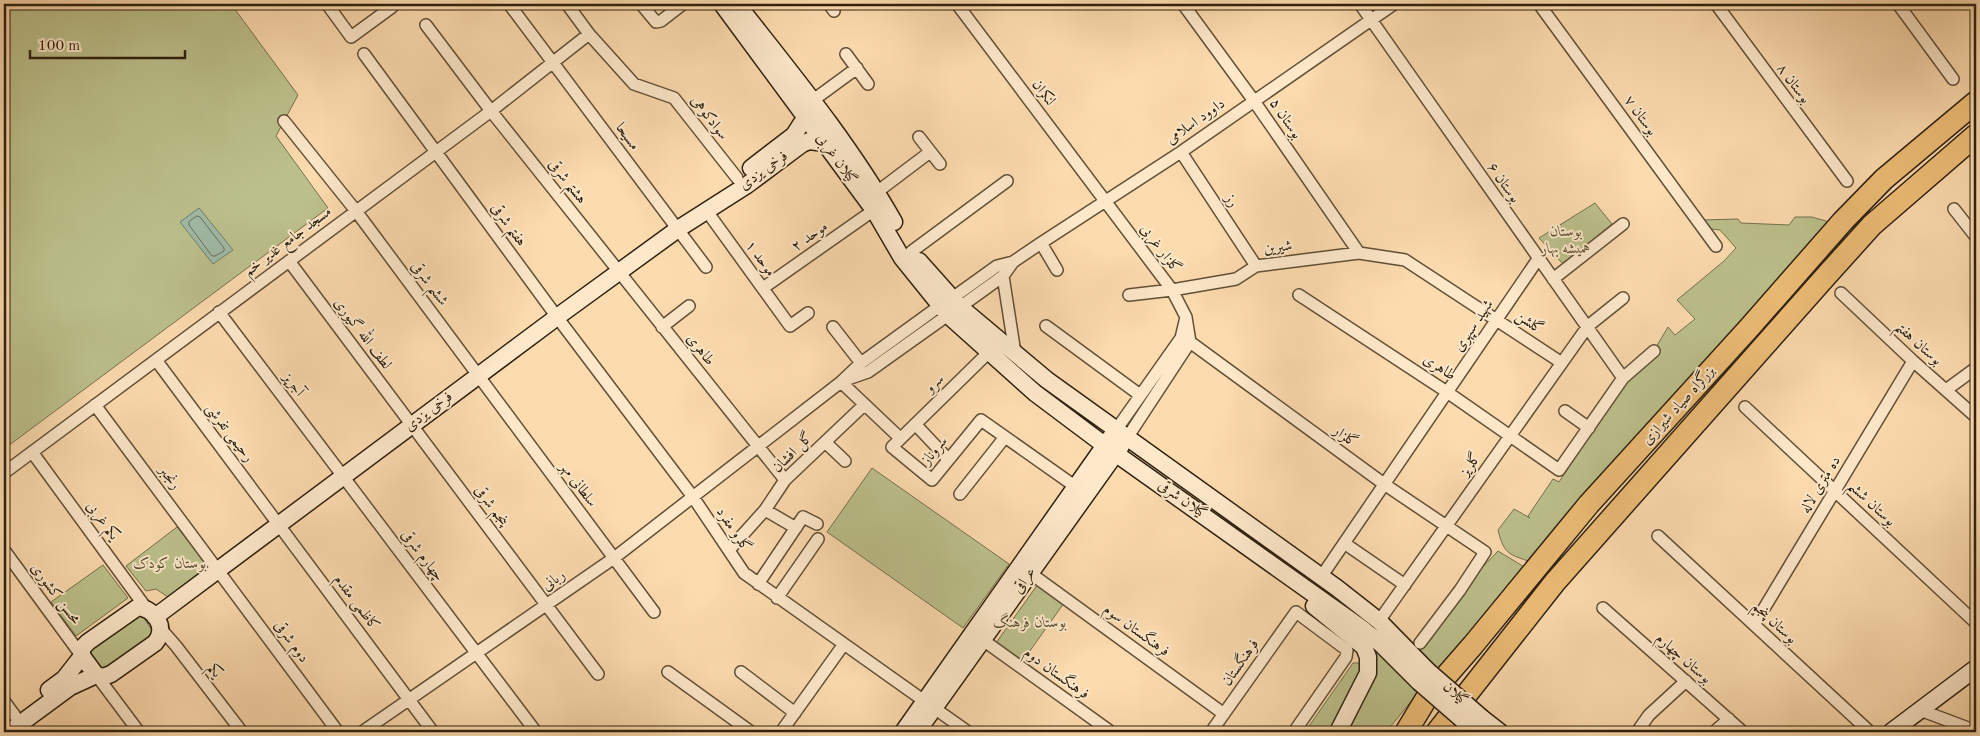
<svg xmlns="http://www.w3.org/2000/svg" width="1980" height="736" font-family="'Old Standard TT',Amiri,serif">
<rect width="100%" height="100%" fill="#fcdbae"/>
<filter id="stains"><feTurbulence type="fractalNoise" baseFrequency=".004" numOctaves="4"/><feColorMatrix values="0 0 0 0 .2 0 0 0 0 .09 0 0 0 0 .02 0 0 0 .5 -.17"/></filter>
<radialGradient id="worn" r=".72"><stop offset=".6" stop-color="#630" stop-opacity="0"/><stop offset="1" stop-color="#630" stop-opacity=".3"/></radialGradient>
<!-- green -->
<path fill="#bcc18c" stroke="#75704e" d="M 4,4 L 231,4 L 298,95 L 276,136 L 328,208 L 4,449 Z
M 1595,203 L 1612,224 L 1563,264 L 1539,238 Z
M 1795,217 L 1812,217 L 1829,222 L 1708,360 L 1685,383 L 1531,562 C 1508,554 1504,554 1498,530 L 1514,509 L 1530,518 L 1528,516 L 1553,479 L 1559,482 L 1592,432 L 1629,379 L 1652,354 L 1668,327 L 1675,335 L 1695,319 L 1677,300 L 1724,261 L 1736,248 L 1720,230 L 1711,229 L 1701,220 L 1738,219 L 1741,223 L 1789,225 Z
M 872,468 L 1009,564 L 963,628 L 827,532 Z
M 177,527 L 208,566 L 168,597 L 156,589 L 146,591 L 126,566 Z
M 1498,551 L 1526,568 L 1439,672 L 1415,650 L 1477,573 Z
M 103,565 L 128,598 L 76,636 L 51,602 Z
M 1038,584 L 1064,603 L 1022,662 L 996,643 Z
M 1326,606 L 1422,688 L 1386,732 L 1342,732 L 1371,672 Z
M 139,616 L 143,617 L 152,630 L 152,634 L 104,668 L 100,668 L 91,654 L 91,651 Z
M 1353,663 L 1361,663 L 1364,668 L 1330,732 L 1305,732 Z"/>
<!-- water -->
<path fill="#a0bba7" stroke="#727d6a" d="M 199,208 L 233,250 L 213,264 L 180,222 Z"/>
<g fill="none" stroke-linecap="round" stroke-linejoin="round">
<!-- shore -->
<path stroke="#676e5b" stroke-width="1" d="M 197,216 L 200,217 L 224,248 L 224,251 L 215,256 L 212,256 L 189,225 L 189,222 Z"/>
<defs>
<path id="street" d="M 327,4 L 351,37 L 392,7
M 509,4 L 706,267
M 567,4 L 589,34 L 634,84 L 674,98 L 737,178
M 641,4 L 656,22 L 661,21 L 683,4
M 829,4 L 834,11
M 957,4 L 1172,290 L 1186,317
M 1183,4 L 1254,101 L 1359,253
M 1360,4 L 1623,378
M 1539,4 L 1716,246
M 1716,4 L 1847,181
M 1898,4 L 1953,79
M 426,25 L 491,111 L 785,480
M 364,54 L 557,317 L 693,497 L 744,573 L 968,732
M 846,54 L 868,84
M 812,101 L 857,68
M 284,121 L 356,211 L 654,612
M 919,137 L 940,164
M 1181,152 L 1256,266
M 877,192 L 930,152
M 1954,209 L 1976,237
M 706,210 L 790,326 L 808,313
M 1041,243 L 1057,270
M 911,252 L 1007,181
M 289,261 L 598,674
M 1003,276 L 1015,353
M 1553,279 L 1623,224
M 763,288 L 874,210
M 1841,293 L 1913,361 L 1976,417
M 1129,295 L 1172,290 L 1236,279 L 1256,266 L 1359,253 L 1405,260 L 1562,363
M 1299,295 L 1447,392 L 1559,470 L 1623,378 L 1654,351
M 951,299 L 997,266 L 1013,262
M 960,307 L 1003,276 L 1013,262 L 1041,243 L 1181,152 L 1394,4
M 219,312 L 536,732
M 1046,326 L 1140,395
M 662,327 L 689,306
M 833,327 L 861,363
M 1190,342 L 1384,484 L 1485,552 L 1460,590 L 1420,643
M 990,351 L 892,447 L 932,480 L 981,420 L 1076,487
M 156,360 L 433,732
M 845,380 L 868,372 L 948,315
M 841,382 L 900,438
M 1946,390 L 1976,368
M 95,405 L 338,732
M 1745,407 L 1976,623
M 1565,411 L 1589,428
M 915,424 L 948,459
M 1116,430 L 1181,338 L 1186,317 L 1190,342 L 1127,438
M 825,442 L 845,461
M 32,452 L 146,608
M 4,473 L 491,111 L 589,34
M 960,494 L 1005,437
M 765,510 L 796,528
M 1658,536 L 1870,732
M 1344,543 L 1405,585
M 4,550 L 81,655
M 729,550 L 765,510 L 785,480 L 864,405
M 1030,573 L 1224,714
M 1321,577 L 1538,259
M 758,584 L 803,517 L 817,524
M 777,598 L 818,539
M 1603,608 L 1743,732
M 1379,621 L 1588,326 L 1623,298
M 1754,625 L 1913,361
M 162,630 L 176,646 L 242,732
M 983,640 L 1111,732
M 668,672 L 751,732
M 741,672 L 795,713
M 97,676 L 139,732
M 4,701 L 15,716
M 1920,710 L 1976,731
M 362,732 L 614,558 L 841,382 L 861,363 L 941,305
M 781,732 L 844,644
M 1211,732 L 1296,612 L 1347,650 L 1346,657 L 1294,732
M 1637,732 L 1649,715 L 1686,681
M 1714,732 L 1729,719"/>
<path id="secondary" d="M 722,4 L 874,210 L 902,258 L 948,315 L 1035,393 L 1115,453 L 1360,627 L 1381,644 L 1419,682
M 737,4 C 792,74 850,144 894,222
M 751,168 L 794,135 L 801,124 L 815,113
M 919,261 L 960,307 L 1047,380 L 1337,588 L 1379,621 L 1428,671
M 1314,606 L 1364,647 L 1368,657 L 1368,673 L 1338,732
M 138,607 C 155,609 168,628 155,643 L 111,674 L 103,677 L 96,675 L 82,656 L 82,648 L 88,642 Z
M 155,617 L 557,317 L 678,229 L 747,185 L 802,144 L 809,141 L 825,143
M 49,690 L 64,679 L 82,656
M 1482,718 L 1500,732
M 9,732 L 70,687 L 96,675
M 903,732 L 1110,438
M 917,732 L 1121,446
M 1891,732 L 1976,668"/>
<path id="highway" d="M 1406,732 L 1426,699 L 1473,645 L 1589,504 L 1749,328 L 1843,221 L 1884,179 L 1976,102
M 1437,732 L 1555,582 L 1826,276 L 1872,225 L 1976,135"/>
</defs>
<!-- street casing -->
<use href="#street" stroke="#624f37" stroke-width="14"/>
<!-- secondary casing -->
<use href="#secondary" stroke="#2e200f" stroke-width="19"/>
<!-- highway casing -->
<use href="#highway" stroke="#2e200f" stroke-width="24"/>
<!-- street -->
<use href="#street" stroke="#fde8ca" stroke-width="11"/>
<!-- secondary -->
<use href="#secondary" stroke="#fde8ca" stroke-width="16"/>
<!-- highway -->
<use href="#highway" stroke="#eebe77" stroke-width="21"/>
<defs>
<path id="secondary-bridge" d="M 1428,671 L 1482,718
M 1419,682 L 1473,729"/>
</defs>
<!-- secondary-bridge casing -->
<use href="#secondary-bridge" stroke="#2e200f" stroke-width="19" stroke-linecap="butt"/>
<!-- secondary-bridge -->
<use href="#secondary-bridge" stroke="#fde8ca" stroke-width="16"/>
</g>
<g text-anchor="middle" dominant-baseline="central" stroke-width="4" stroke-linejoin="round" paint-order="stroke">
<!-- street labels -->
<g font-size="15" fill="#2e200f" stroke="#fde8ca">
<text transform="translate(1793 84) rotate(53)">بوستان ۸</text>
<text transform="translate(1043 93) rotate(53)">لنکران</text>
<text transform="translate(1640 116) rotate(54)">بوستان ۷</text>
<text transform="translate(709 118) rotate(52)">سوادکوهی</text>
<text transform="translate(1285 119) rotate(56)">بوستان ۵</text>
<text transform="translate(1196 122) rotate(-35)">داوود اسلامی</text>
<text transform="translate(627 137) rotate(53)">مسیحا</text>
<text transform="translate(836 159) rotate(54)">گیلان غربی</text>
<text transform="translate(764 171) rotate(-36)">فرخی یزدی</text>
<text transform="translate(567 182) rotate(52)">هشتم شرقی</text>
<text transform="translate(1503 183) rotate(55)">بوستان ۶</text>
<text transform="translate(1231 201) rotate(57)">رز</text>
<text transform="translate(508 225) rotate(54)">هفتم شرقی</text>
<text transform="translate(810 237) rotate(-35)">موحد ۲</text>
<text transform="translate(288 242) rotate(-37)">مسجد جامع غدیر خم</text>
<text transform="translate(1278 248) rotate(-7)">شیرین</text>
<text transform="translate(1160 249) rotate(53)">گلزار غربی</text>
<text transform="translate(760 259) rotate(54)">موحد ۱</text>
<text transform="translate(429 284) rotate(53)">ششم شرقی</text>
<text transform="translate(1529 323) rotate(34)">گلشن</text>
<text transform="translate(1474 326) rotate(-56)">شهید سپهری</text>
<text transform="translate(362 334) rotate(53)">لطف الله گیوری</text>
<text transform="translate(1918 344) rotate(42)">بوستان هفتم</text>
<text transform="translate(700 350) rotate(52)">طاهری</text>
<text transform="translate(1439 368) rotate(33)">طاهری</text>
<text transform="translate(935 384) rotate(-44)">سرو</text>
<text transform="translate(293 385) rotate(53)">آجرپز</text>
<text transform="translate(1679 406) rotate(-48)">بزرگراه صیاد شیرازی</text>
<text transform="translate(429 412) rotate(-37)">فرخی یزدی</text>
<text transform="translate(229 433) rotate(53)">رحیمی تفرشی</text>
<text transform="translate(1345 437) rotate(36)">گلزار</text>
<text transform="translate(935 451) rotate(-51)">سروناز</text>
<text transform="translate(793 453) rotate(-45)">گل افشان</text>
<text transform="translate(1471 465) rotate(-55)">گلریز</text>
<text transform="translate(169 478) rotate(53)">رنجبر</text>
<text transform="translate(578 485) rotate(53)">سلطانی مهر</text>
<text transform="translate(1821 485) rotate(-59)">ده متری لاله</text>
<text transform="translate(1182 500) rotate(35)">گیلان شرقی</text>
<text transform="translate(1871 504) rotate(43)">بوستان ششم</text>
<text transform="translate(491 506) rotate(53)">پنجم شرقی</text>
<text transform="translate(102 521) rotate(53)">یکم غربی</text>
<text transform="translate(733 530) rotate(56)">گلرو مفرد</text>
<text transform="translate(422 556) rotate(53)">چهارم شرقی</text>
<text transform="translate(554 581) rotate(-35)">ربانی</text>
<text transform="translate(1025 581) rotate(-55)">عراقی</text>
<text transform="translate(55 594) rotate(53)">محسن کشوری</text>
<text transform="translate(356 603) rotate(53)">کاظمی مقدم</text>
<text transform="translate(1774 623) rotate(43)">بوستان پنجم</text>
<text transform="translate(1136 631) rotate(36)">فرهنگستان سوم</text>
<text transform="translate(291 642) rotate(54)">دوم شرقی</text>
<text transform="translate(1683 659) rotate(41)">بوستان چهارم</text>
<text transform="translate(1241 663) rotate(-55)">فرهنگستان</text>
<text transform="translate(214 671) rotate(53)">یکم</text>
<text transform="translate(1056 674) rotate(36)">فرهنگستان دوم</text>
<text transform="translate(1455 694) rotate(41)">گیلان</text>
</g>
<!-- park labels -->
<g font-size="15" font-style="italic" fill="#595034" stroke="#fde8ca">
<text x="1566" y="232">بوستان<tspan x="1566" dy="17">همیشه بهار</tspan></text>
<text x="170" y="564">بوستان کودک</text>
<text x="1030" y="623">بوستان فرهنگ</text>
</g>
</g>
<!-- margin -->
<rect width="1980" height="736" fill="none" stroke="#fcdbae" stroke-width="20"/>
<rect x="5" y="5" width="1970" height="726" fill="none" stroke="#2e200f" stroke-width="2.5"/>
<rect x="10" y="10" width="1960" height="716" fill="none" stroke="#2e200f"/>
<!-- scale -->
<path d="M30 50v8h155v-8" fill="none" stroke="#2e200f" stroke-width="2.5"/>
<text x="38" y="50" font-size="15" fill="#2e200f" stroke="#fde8ca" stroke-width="4" paint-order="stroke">100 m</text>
<rect width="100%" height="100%" filter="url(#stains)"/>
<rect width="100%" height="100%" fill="url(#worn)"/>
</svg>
